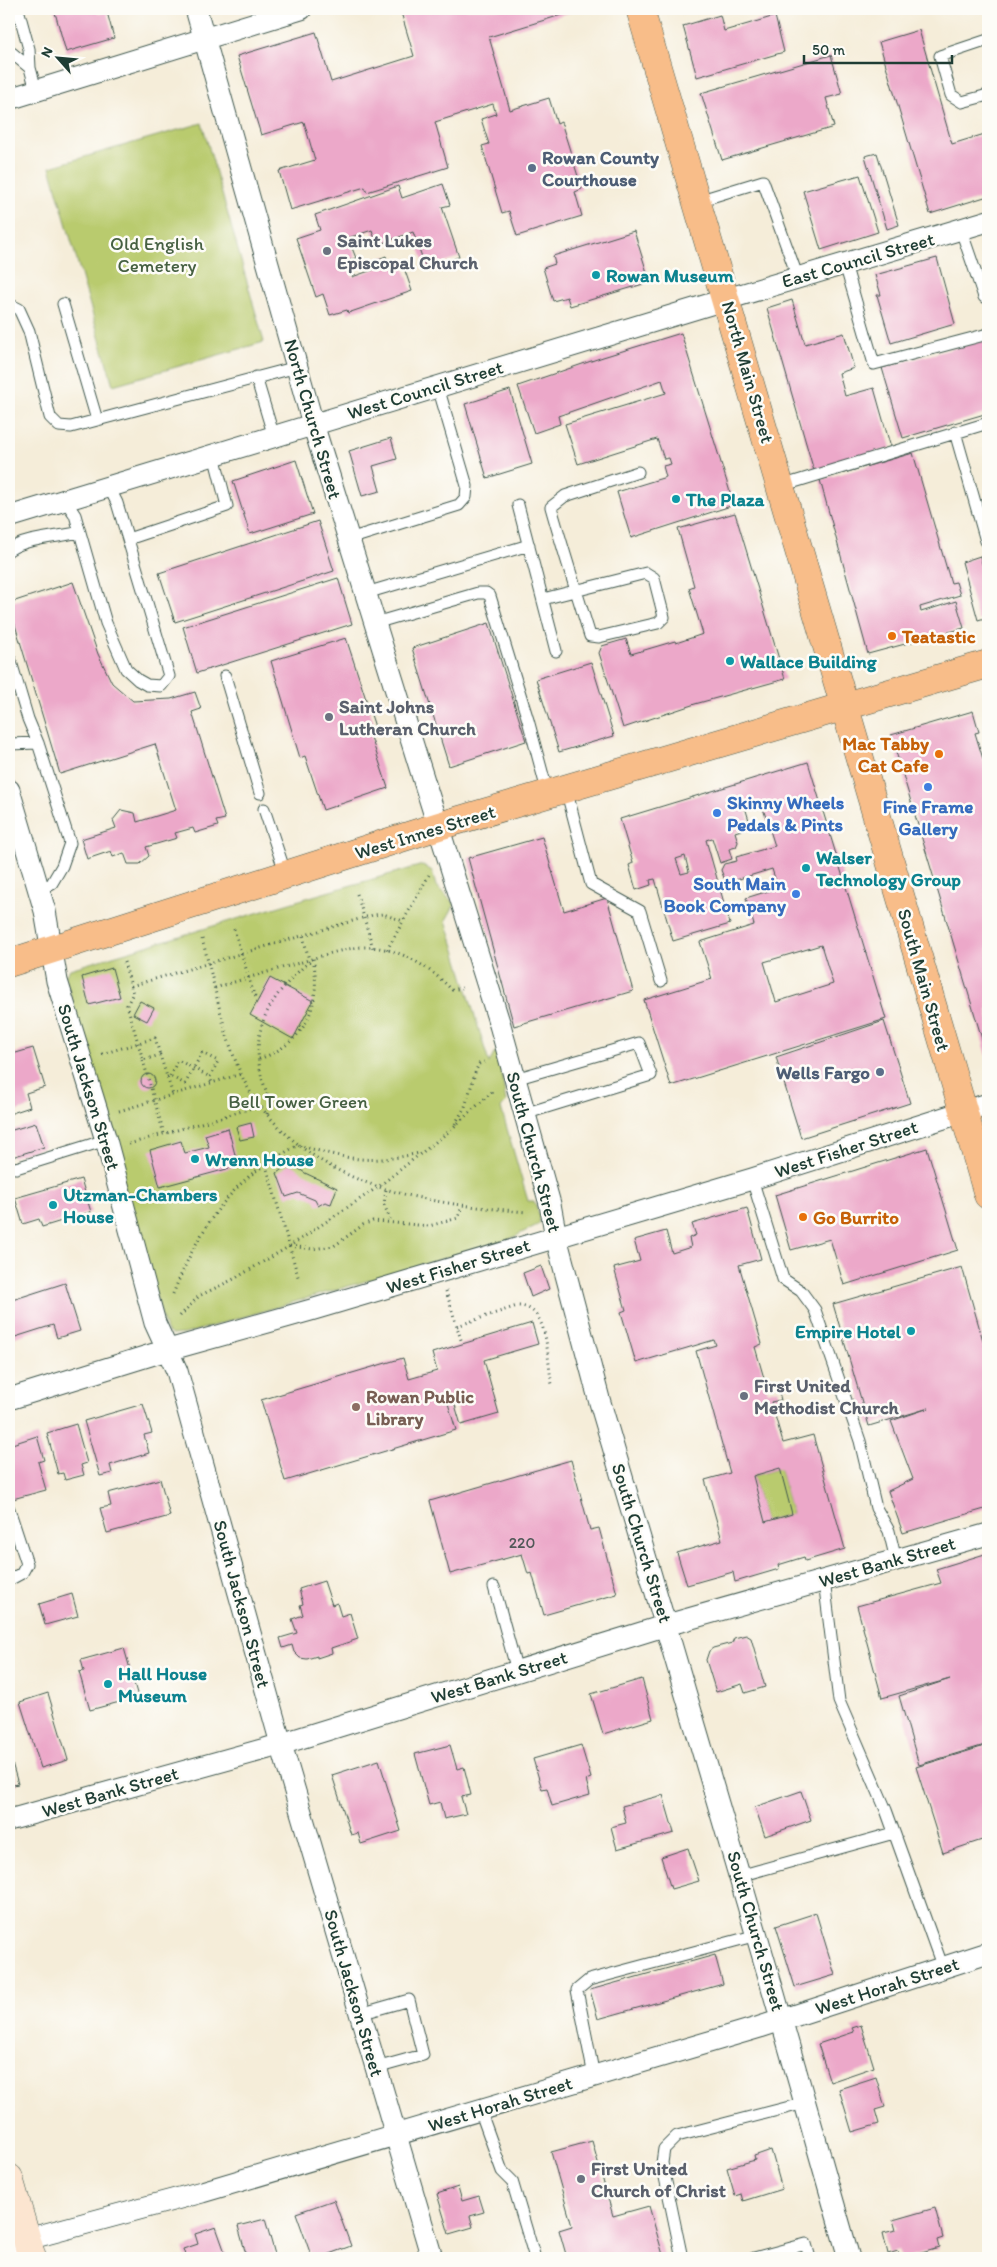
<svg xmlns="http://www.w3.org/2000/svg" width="997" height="2267" font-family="Itim,sans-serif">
<rect width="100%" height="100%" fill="#fdfcf7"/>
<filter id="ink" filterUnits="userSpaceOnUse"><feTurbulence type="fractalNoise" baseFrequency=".02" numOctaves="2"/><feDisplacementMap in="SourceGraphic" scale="10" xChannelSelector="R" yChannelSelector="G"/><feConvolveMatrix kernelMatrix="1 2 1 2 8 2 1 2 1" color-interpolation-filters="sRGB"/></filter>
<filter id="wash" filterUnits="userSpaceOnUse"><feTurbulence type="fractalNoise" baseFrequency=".0096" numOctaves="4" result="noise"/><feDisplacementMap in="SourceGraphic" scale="20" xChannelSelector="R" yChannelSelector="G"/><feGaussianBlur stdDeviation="1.12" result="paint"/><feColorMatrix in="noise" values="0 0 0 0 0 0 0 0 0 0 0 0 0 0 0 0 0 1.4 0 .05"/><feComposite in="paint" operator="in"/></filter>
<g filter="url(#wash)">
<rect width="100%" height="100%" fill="#f5edd9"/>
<!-- green -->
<path fill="#b9cb6e" stroke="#6c8451" d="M 202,123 L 264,342 L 113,385 L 50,167 Z
M 423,865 L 432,871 L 436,886 L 455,904 L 446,920 L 489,1063 L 495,1052 L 499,1053 L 506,1103 L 501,1108 L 528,1201 L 534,1201 C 537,1208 541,1217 539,1224 L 510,1239 L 185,1334 L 172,1335 L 166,1331 L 65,976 L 70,969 L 320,894 Z
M 780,1468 L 792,1514 L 765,1522 L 753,1476 Z"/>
<g id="blocks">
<!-- building -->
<path fill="#eca8c9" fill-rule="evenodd" d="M 54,9 L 97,9 L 98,14 L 107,12 L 114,38 L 66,52 Z
M 400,9 L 581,9 L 489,37 L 510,110 L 549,98 L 557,124 L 561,122 L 582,189 L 575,192 L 582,216 L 517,236 L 509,211 L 502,213 L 482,146 L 489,144 L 481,119 L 496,114 L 493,104 L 435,122 L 448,167 L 367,192 L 365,187 L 290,210 L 279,171 L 315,160 L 304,122 L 261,135 L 237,56 L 316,32 L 331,82 L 414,56 Z
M 720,15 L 724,31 L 775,16 L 784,52 L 697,77 L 683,26 Z
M 919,30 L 952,144 L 988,133 L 988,196 L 930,214 L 879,42 Z
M 831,55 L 842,94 L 826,98 L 834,127 L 722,160 L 701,93 Z
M 877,153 L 899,225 L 887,229 L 865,156 Z
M 860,175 L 878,232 L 821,250 L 803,191 Z
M 443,184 L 450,205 L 442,207 L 459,257 L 426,268 L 413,232 L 377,245 L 372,230 L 348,238 L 356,258 L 347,261 L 352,277 L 378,268 L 376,260 L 386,256 L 389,266 L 402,262 L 412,291 L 348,313 L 347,310 L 330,315 L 323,294 L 316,297 L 296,238 L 320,230 L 315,215 L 398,186 L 402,198 Z
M 634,231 L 650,282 L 570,306 L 567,297 L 553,301 L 543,268 L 555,264 L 553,256 Z
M 937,258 L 955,324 L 891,343 L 877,295 L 881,295 L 875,275 Z
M 792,300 L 805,344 L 844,333 L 854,368 L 839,373 L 845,396 L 874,388 L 891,448 L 814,471 L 767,308 Z
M 681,333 L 734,505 L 631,538 L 617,492 L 666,477 L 663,466 L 671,464 L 669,458 L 664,459 L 657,439 L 578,464 L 565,424 L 666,393 L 662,380 L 558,416 L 560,424 L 534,433 L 518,386 L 603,357 Z
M 988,339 L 988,413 L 903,438 L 882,368 Z
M 510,390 L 532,464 L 487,478 L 465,404 Z
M 391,438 L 397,459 L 373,466 L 380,491 L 362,496 L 349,451 Z
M 913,453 L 951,583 L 956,582 L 960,595 L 920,607 L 921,612 L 956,601 L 964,628 L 868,654 L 820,480 Z
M 296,460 L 313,514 L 250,534 L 233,481 Z
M 735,513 L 785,679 L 695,704 L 623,728 L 599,653 L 602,646 L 626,639 L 631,654 L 675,641 L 676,643 L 703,634 L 689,588 L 694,586 L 678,529 Z
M 318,521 L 334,571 L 175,622 L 159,573 Z
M 980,556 L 983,567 L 988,565 L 988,617 L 978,620 L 962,562 Z
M 338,578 L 352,624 L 197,673 L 183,627 Z
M 73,582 L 98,654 L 112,683 L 133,701 L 171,699 L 195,692 L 201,709 L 192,712 L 225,819 L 216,821 L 218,826 L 195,833 L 193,828 L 175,833 L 177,838 L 146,847 L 149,856 L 140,864 L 128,864 L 124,853 L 113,857 L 111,851 L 87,859 L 81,839 L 116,828 L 113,820 L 121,810 L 135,813 L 137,822 L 176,810 L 155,744 L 60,774 L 9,605 L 9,603 Z
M 489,623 L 526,741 L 449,766 L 412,648 Z
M 346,638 L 376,730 L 370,734 L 388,788 L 323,810 L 305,756 L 300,758 L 271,661 Z
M 591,662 L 614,736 L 559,752 L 536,679 Z
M 973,711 L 979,732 L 975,733 L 988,775 L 988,1059 L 891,735 Z
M 808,762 L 886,1019 L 671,1086 L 644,1000 L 712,979 L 700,942 L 754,925 L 746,898 L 778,888 L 772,869 L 726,883 L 721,870 L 724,864 L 737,861 L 736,857 L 775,846 L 761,802 L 745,807 L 751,827 L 735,832 L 738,842 L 736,847 L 729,849 L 732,859 L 720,863 L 712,838 L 706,840 L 730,924 L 673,941 L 655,879 L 650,880 L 651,885 L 636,890 L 629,865 L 633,863 L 620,819 ZM 685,856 L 689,872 L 681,874 L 676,859 ZM 821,945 L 833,984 L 776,1002 L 764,962 Z
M 542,837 L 564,911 L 607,898 L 633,991 L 514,1026 L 468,858 Z
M 112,968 L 120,997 L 89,1005 L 82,977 Z
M 270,978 L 313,1001 L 293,1039 L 250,1015 Z
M 140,1001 L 154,1008 L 147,1021 L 133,1014 Z
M 884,1021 L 910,1103 L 801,1138 L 776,1057 Z
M 33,1048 L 45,1087 L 26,1093 L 30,1107 L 9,1114 L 9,1055 Z
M141 1081a7 7 0 1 1 14 0a7 7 0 1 1-14 0Z
M 36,1123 L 44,1147 L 12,1157 L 9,1145 L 9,1131 Z
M 251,1123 L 254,1137 L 240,1140 L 236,1127 Z
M 228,1128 L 238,1166 L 160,1187 L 150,1150 L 181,1141 L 185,1153 L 209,1147 L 205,1135 Z
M 927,1148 L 958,1250 L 844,1285 L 830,1239 L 791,1250 L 775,1195 Z
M 290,1163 L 305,1173 L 337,1188 L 331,1204 L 325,1202 L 318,1206 L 315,1200 L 298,1193 L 286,1197 L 277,1173 Z
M 81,1179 L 91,1212 L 42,1227 L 39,1219 L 23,1224 L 15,1198 Z
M 747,1208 L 761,1259 L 739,1265 L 762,1344 L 755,1347 L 768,1392 L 778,1389 L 781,1400 L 771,1402 L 783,1443 L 813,1435 L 845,1549 L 805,1561 L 804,1557 L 778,1565 L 779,1569 L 735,1582 L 733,1572 L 687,1585 L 677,1553 L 722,1540 L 705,1480 L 730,1473 L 696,1351 L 716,1345 L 714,1340 L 636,1363 L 621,1312 L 626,1310 L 614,1268 L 640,1261 L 634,1240 L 666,1231 L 672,1253 L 691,1247 L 689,1238 L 696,1235 L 692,1224 ZM 780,1468 L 792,1514 L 765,1522 L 753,1476 Z
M 541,1266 L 549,1289 L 531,1297 L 523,1273 Z
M 962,1267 L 988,1358 L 988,1508 L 903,1533 L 888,1491 L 913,1479 L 891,1421 L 929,1408 L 869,1426 L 833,1304 Z
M 65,1283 L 80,1331 L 57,1338 L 53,1325 L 9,1339 L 9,1301 Z
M 532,1323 L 538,1344 L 484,1360 L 499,1414 L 461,1425 L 453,1398 L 447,1400 L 456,1430 L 285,1481 L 261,1400 L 403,1358 L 409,1379 L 437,1371 L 432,1353 Z
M 143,1404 L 152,1433 L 144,1435 L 149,1453 L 110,1465 L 112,1473 L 100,1476 L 84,1421 Z
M 76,1424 L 87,1463 L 81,1465 L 84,1475 L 65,1480 L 63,1473 L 58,1474 L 47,1433 Z
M 37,1436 L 44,1460 L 38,1462 L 46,1490 L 9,1500 L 9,1445 Z
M 571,1460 L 590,1530 L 599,1528 L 617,1594 L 544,1615 L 532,1573 L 528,1574 L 522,1554 L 450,1574 L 430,1501 Z
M 160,1479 L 170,1516 L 107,1533 L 100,1508 L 111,1506 L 108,1493 Z
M 988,1553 L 988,1744 L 919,1765 L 899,1696 L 950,1679 L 882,1698 L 857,1606 L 941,1583 L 936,1569 Z
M 324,1581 L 332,1605 L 337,1603 L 341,1616 L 350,1613 L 358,1639 L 331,1648 L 332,1653 L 317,1658 L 317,1656 L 307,1659 L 300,1658 L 294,1652 L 292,1645 L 283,1648 L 280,1638 L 297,1633 L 292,1619 L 303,1615 L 300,1605 L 303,1604 L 299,1589 Z
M 72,1594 L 78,1616 L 45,1625 L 39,1604 Z
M 746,1635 L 751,1638 L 765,1687 L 745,1693 L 742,1684 L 716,1692 L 706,1660 L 709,1651 L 713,1648 L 732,1643 L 734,1638 Z
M 124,1648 L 138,1697 L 90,1710 L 79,1672 L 84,1671 L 81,1660 Z
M 642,1679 L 653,1719 L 603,1734 L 591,1694 Z
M 48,1693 L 68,1760 L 41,1768 L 20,1702 Z
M 450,1745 L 457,1769 L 464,1767 L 471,1795 L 461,1797 L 466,1814 L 444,1819 L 440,1802 L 429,1805 L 415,1754 Z
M 581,1745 L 591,1778 L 586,1780 L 590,1795 L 552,1806 L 547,1788 L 542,1789 L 533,1759 Z
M 988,1745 L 988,1838 L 943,1853 L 916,1767 Z
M 9,1752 L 18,1784 L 9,1786 Z
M 379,1760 L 401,1831 L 361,1844 L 358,1833 L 351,1835 L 332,1775 Z
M 801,1791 L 811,1820 L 765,1836 L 755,1807 Z
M 663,1795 L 674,1833 L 617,1849 L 611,1827 L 626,1823 L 622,1806 Z
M 688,1848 L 699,1881 L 671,1889 L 661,1857 Z
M 816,1913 L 835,1975 L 795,1987 L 776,1926 Z
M 715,1955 L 723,1984 L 598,2019 L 590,1990 Z
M 861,2025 L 874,2067 L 830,2082 L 818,2044 L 854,2032 L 852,2028 Z
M 876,2077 L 885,2107 L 875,2110 L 879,2124 L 852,2132 L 839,2089 Z
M 592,2141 L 613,2216 L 649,2206 L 663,2255 L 652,2258 L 567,2258 L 559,2230 L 572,2226 L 551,2152 Z
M 771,2150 L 782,2189 L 743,2201 L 741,2194 L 735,2196 L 727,2168 L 755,2160 L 754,2156 Z
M 458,2187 L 462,2201 L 479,2196 L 484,2212 L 470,2216 L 473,2227 L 449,2234 L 437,2194 Z
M 334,2200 L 351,2246 L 318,2258 L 312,2258 L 296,2213 Z
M 935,2208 L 943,2238 L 937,2240 L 939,2248 L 904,2258 L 901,2258 L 898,2251 L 888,2254 L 883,2233 L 896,2230 L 893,2220 Z
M 265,2219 L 276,2258 L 247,2258 L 238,2226 Z
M 216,2227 L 227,2258 L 186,2258 L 183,2249 L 198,2244 L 195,2234 Z"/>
</g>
</g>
<g filter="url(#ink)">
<use href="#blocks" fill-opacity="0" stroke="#3f574d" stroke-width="1"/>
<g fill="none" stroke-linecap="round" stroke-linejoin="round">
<defs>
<path id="lane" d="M 18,9 L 29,49 L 30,68 L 36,90
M 988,40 L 940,56 L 951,95 L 962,102 L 988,95
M 9,54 L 12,53 L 30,68
M 698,201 L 763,181 L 798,278
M 961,230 L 984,297 L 988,296
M 845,264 L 874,364 L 988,334
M 9,304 L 19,309 L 29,331 L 50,417 L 59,426 L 71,427 L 297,367
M 63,304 L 97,420
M 256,377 L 274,437
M 955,432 L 986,541 L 988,540
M 781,486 L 988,423
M 65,500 L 75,515 L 106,623 L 126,669 L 138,680 L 147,685 L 161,686 L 169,676 L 117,503 L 109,487
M 518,505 L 556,651
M 128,539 L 227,506 L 214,455
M 349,539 L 459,505 L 466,497 L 467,486 L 438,387
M 9,550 C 25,538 60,537 80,532
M 366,593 L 529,545
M 543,599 L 646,573 L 654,578 L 664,617 L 658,623 L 599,637 L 590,636 C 577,593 563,550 551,507 L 565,496 L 638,472
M 375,623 L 478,593 L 486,593 L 490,596 L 528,720 L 548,794
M 9,655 L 28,719 L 38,743
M 225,676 L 260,793
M 9,744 L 38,743 L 70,843 L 62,866 L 52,883 L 39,890
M 566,789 L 591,884 L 640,911 L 661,981
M 264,809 L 286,875
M 515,1079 L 639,1043 L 651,1075 L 524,1114
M 9,1167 L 16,1168 L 106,1140
M 752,1179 L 783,1279 L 801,1291 L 815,1310 L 860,1441 L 876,1508 L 889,1531 L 896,1560
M 9,1509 L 27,1564 L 22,1573 L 9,1580
M 824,1580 L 839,1701 L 886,1810 L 943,1968
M 494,1587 L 517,1671
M 739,1876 L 894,1833
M 360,2014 L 409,2000 L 423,2055 L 376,2068
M 594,2076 L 577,1990 L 589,1980 L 757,1935
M 480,2110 L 502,2171 L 512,2181 L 535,2258
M 682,2258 L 662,2163 L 664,2149 L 677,2136 L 805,2103
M 754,2258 L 806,2244 L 810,2258"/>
<path id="street" d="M 196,9 L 313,424 L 500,1025 L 550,1204 L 556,1237 L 599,1399 L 774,1994 L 849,2258
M 9,99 L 301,9
M 9,517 L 727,299 L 988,221
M 9,790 L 45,911 L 57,981 L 106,1140 L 155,1323 L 177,1371 L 281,1744 L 432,2258
M 9,1399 L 154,1354 L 311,1310 L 752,1179 L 988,1104
M 9,1820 L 265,1749 L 667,1625 L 988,1534
M 9,2244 L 202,2192 L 760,2027 L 988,1953"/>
<path id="secondary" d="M 9,2178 L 32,2258"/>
<path id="primary" d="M 640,9 C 758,404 869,801 988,1195
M 9,963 L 439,826 L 988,664"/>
</defs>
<!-- lane casing -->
<use href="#lane" stroke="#3f574d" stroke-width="13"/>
<!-- street casing -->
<use href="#street" stroke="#3f574d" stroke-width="23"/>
<!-- secondary casing -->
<use href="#secondary" stroke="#3f574d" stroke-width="29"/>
<!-- primary casing -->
<use href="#primary" stroke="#3f574d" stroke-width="29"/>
<!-- path -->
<path stroke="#3f574d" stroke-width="3" stroke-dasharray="1 4" stroke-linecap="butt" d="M 357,894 L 373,948
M 234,929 L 254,995 L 259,999
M 303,936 L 309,960
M 202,939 C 215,984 222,1031 241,1074 C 250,1095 263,1111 278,1126 C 344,1194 438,1204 527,1212
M 387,950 L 429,875
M 124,962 L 133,993 L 127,1005 L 143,1060 L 160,1055 L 173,1095
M 131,986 L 373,915 L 383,914 L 403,921
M 215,988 C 243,979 271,971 299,963 C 317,957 336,951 354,948 C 391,942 428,965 452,990 L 462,988
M 102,1054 L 155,1038 L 160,1055
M 259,1059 C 306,1043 322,1005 313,958
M 143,1060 L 164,1134
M 170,1076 L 178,1060 L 210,1077
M 167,1077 L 170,1076 L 185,1084 L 202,1053 L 218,1061 L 210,1077 L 212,1083
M 119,1111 L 241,1074
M 267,1114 C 272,1096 263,1088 260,1070 C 251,1021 276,991 310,961
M 455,1124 L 465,1107 L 476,1070 L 479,1064 L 484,1062
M 129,1144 L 259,1106
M 266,1165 L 299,1280
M 386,1190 L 384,1204 L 391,1222
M 290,1246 L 312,1249 L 334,1246 L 363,1225 L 373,1221 L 429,1226 L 458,1218 L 462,1206
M 446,1291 L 462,1343
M 173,1294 C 191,1249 214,1205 252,1174 C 266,1163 283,1154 298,1145 C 347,1159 368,1165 419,1153
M 180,1316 L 199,1296 L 234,1279 L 290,1246 L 378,1187 L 447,1133 L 493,1091
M 457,1326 L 517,1306 C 551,1305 546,1361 552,1384"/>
<!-- lane -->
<use href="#lane" stroke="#fff" stroke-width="11"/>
<!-- street -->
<use href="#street" stroke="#fff" stroke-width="21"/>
<!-- secondary -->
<use href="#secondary" stroke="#fce5d0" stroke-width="28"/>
<!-- primary -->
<use href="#primary" stroke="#f8bd89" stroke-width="28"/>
</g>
</g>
<!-- markers -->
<g fill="#5c6f8a" stroke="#fdfcf7" stroke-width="2">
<circle cx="532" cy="168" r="5"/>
<circle cx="880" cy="1072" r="5"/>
</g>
<g fill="#6b7280" stroke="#fdfcf7" stroke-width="2">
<circle cx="327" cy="251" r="5"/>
<circle cx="329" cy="717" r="5"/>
<circle cx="744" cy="1396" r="5"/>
<circle cx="581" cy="2179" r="5"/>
</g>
<g fill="#0f9aa8" stroke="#fdfcf7" stroke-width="2">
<circle cx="596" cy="275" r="5"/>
<circle cx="676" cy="499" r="5"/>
<circle cx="730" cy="661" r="5"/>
<circle cx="806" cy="868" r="5"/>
<circle cx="195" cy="1159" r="5"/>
<circle cx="53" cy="1205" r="5"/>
<circle cx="911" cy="1331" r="5"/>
<circle cx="108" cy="1684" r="5"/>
</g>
<g fill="#e8710a" stroke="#fdfcf7" stroke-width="2">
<circle cx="892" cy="636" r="5"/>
<circle cx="939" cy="754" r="5"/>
<circle cx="803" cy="1217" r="5"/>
</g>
<g fill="#3f7fe0" stroke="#fdfcf7" stroke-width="2">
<circle cx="928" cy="787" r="5"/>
<circle cx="717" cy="813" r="5"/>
<circle cx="796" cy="894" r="5"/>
</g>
<circle fill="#8d6e63" stroke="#fdfcf7" stroke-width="2" cx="356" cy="1407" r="5"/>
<g text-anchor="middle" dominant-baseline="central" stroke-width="5" stroke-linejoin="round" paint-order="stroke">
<!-- number labels -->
<g font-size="16" fill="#525859">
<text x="522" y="1542">220</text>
</g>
<!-- service labels -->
<g font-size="19" font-weight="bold" fill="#4e5e75" stroke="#fdfcf7" text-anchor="start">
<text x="542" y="157">Rowan County<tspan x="542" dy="22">Courthouse</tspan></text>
<text x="870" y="1072" text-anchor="end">Wells Fargo</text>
</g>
<!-- worship labels -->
<g font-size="19" font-weight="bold" fill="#5b616d" stroke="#fdfcf7" text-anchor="start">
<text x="337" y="240">Saint Lukes<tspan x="337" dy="22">Episcopal Church</tspan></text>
<text x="339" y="706">Saint Johns<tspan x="339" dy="22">Lutheran Church</tspan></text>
<text x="754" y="1385">First United<tspan x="754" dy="22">Methodist Church</tspan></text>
<text x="591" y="2168">First United<tspan x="591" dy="22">Church of Christ</tspan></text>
</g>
<!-- park labels -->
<g font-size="19" fill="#466042" stroke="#fdfcf7">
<text x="157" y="243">Old English<tspan x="157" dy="22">Cemetery</tspan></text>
<text x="298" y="1101">Bell Tower Green</text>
</g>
<!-- street labels -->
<g font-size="19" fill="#1f3d34" stroke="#fdfcf7">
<text transform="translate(858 260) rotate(-16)">East Council Street</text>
<text transform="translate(748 372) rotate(74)">North Main Street</text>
<text transform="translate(425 390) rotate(-17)">West Council Street</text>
<text transform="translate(313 419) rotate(74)">North Church Street</text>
<text transform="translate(425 832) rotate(-17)">West Innes Street</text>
<text transform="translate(924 980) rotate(74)">South Main Street</text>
<text transform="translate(89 1087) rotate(73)">South Jackson Street</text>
<text transform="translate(846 1149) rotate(-18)">West Fisher Street</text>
<text transform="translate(534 1152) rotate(75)">South Church Street</text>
<text transform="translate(458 1266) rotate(-17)">West Fisher Street</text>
<text transform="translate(642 1543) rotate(73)">South Church Street</text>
<text transform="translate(887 1562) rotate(-16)">West Bank Street</text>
<text transform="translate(242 1604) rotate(75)">South Jackson Street</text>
<text transform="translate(499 1677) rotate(-17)">West Bank Street</text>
<text transform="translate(110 1792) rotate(-16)">West Bank Street</text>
<text transform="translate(756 1931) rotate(74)">South Church Street</text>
<text transform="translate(887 1986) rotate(-18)">West Horah Street</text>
<text transform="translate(354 1993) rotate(74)">South Jackson Street</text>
<text transform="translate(500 2104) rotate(-17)">West Horah Street</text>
</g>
<!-- culture labels -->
<g font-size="19" font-weight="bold" fill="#0d838f" stroke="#fdfcf7" text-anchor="start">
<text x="606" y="275">Rowan Museum</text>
<text x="686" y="499">The Plaza</text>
<text x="740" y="661">Wallace Building</text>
<text x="816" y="857">Walser<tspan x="816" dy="22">Technology Group</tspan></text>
<text x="205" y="1159">Wrenn House</text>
<text x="63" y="1194">Utzman-Chambers<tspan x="63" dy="22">House</tspan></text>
<text x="901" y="1331" text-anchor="end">Empire Hotel</text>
<text x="118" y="1673">Hall House<tspan x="118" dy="22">Museum</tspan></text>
</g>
<!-- food labels -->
<g font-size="19" font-weight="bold" fill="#c56008" stroke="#fdfcf7" text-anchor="start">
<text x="902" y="636">Teatastic</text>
<text x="929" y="743" text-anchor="end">Mac Tabby<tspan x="929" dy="22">Cat Cafe</tspan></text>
<text x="813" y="1217">Go Burrito</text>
</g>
<!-- shop labels -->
<g font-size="19" font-weight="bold" fill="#366cbe" stroke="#fdfcf7" text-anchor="start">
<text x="727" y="802">Skinny Wheels<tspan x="727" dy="22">Pedals &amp; Pints</tspan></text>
<text x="928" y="806" text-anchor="middle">Fine Frame<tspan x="928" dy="22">Gallery</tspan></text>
<text x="786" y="883" text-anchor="end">South Main<tspan x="786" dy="22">Book Company</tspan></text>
</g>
<!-- education labels -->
<g font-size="19" font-weight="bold" fill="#785e54" stroke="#fdfcf7" text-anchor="start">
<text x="366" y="1396">Rowan Public<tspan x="366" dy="22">Library</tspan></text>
</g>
</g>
<!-- margin -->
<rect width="997" height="2267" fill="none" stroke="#fdfcf7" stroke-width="30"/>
<!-- north arrow -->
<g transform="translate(58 58) rotate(297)" stroke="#fdfcf7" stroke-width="4" paint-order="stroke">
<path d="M0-4L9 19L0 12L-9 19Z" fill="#1f3d34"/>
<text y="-8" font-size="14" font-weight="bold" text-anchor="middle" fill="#1f3d34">N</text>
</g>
<!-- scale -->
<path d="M804 55v8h148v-8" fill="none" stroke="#1f3d34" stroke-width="2.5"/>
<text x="812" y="55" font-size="15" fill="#1f3d34" stroke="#fdfcf7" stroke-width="4" paint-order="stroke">50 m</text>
</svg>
